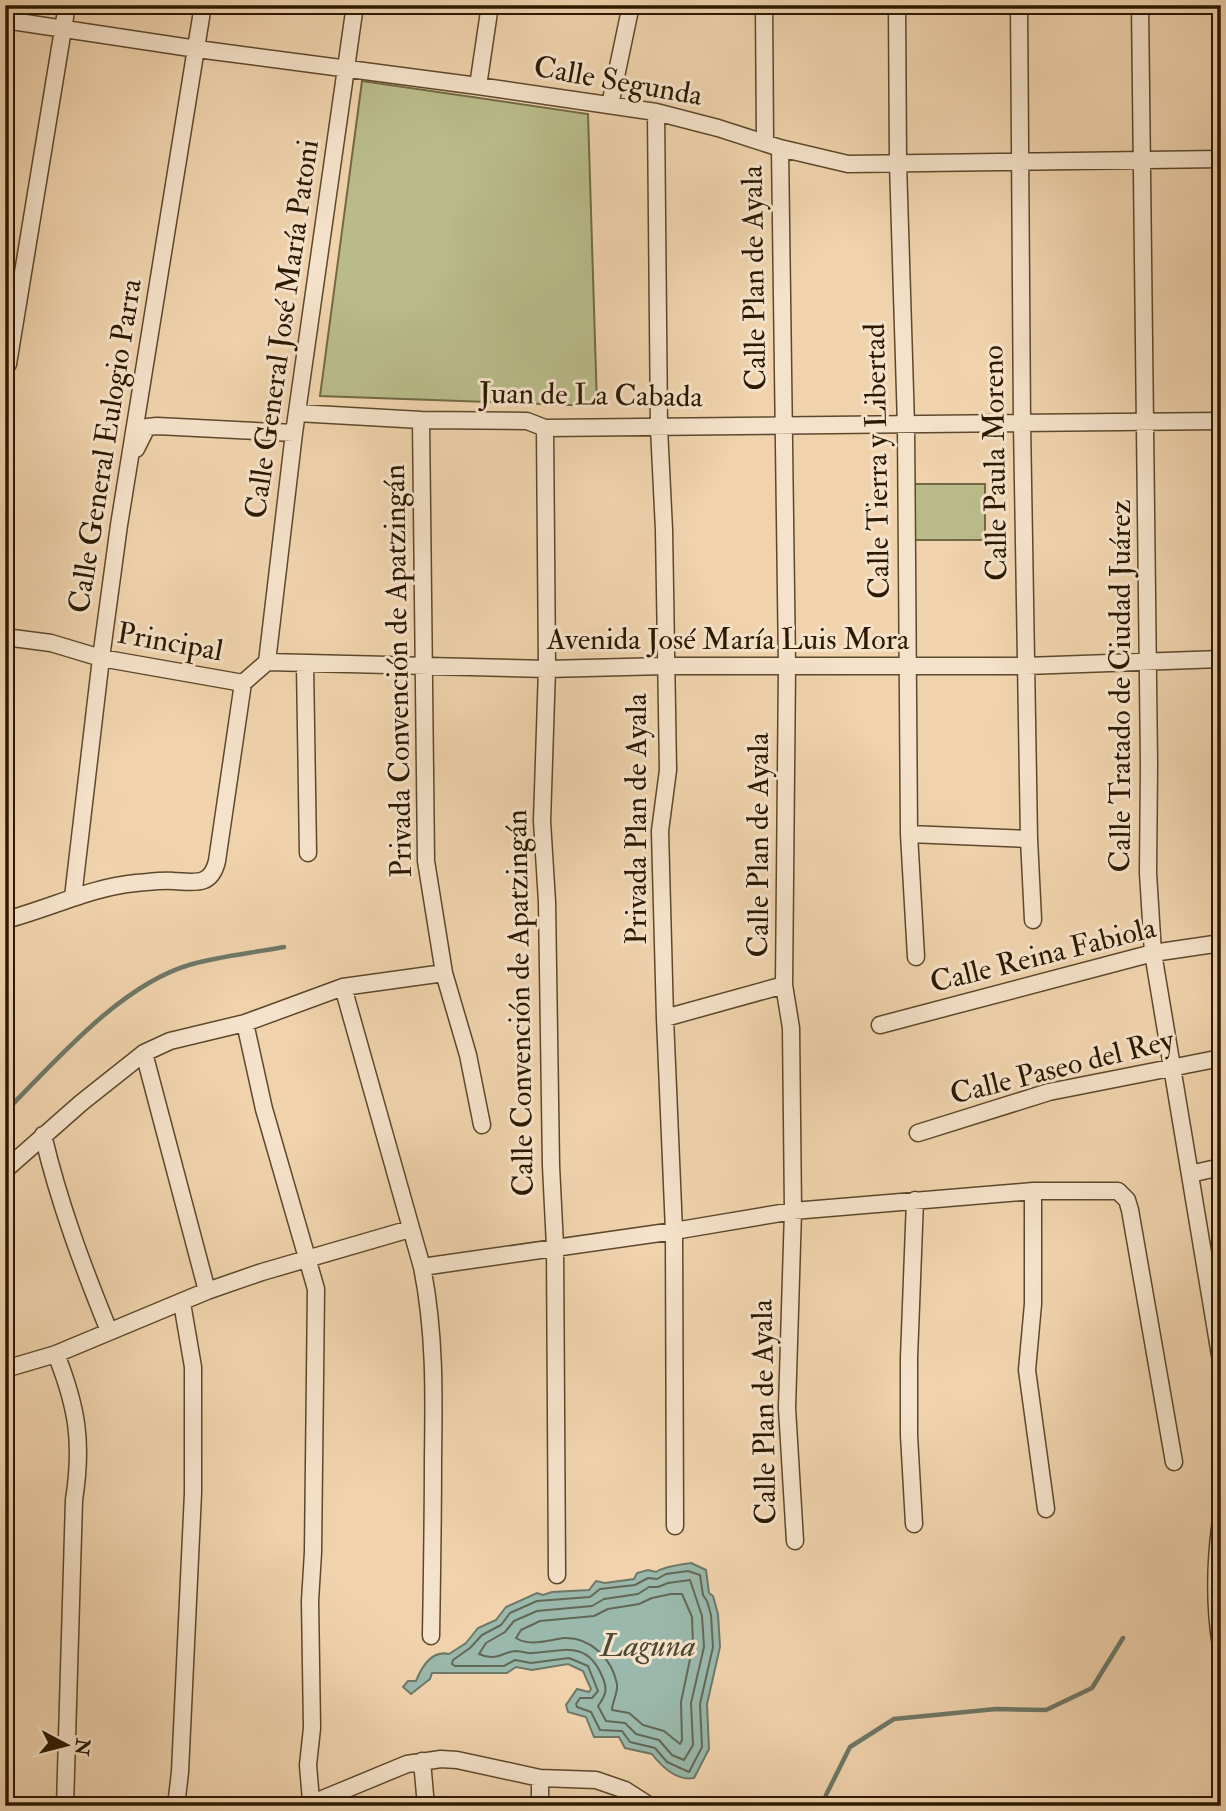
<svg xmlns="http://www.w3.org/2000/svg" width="1226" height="1811" font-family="'IM FELL Double Pica',serif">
<rect width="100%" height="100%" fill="#f0d3ad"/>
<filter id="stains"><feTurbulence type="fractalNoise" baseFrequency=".00286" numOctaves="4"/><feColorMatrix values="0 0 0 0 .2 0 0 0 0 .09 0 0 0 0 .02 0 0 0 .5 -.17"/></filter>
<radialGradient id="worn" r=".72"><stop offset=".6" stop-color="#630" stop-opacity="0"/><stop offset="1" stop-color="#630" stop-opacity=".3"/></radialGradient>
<!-- green -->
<path fill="#b9bc8a" stroke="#726a45" stroke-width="2" d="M 362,81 L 588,114 L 597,406 L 320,396 Z
M 908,484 L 985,484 L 985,540 L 909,540 Z"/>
<!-- water -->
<path fill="#9ab8ab" stroke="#6e7867" stroke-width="2" d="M 691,1563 L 706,1570 L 709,1593 L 713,1596 L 718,1614 L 720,1647 L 707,1704 L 709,1749 L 694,1778 C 677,1781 662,1767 652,1754 L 625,1748 L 619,1737 L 594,1737 L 586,1717 L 568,1712 L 566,1705 L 577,1689 L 589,1692 L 591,1689 L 583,1671 L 568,1664 L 532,1670 L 516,1667 L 507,1673 L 432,1673 L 430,1679 L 411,1694 L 403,1687 L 408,1681 L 416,1681 C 422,1666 432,1650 449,1654 L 466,1643 L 478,1628 L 496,1620 L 506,1607 L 537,1593 L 543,1595 L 552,1592 L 589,1590 L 596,1581 L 605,1583 L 634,1579 L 637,1573 L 648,1570 L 656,1572 C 665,1566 679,1565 691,1563 Z"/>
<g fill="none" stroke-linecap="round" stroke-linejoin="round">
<!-- shore -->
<path stroke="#636856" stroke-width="2" d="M 688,1571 L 700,1575 L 703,1595 L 707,1601 L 711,1615 L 713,1647 L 700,1704 L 702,1747 L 689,1772 L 667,1762 L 655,1748 L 630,1742 L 622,1731 L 600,1730 L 591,1712 L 577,1707 L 576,1704 L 580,1698 L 592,1698 L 598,1691 L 588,1666 L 569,1658 L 531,1663 L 515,1660 L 504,1666 L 455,1666 L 452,1664 L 453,1660 L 470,1648 L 482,1635 L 501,1625 L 510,1613 L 537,1601 L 590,1597 L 600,1589 L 635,1585 L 648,1578 L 657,1579 L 666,1574 Z
M 690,1580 L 702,1616 L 704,1647 L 691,1703 L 693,1745 L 684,1760 L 672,1755 L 659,1740 L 636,1734 L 625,1723 L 606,1721 L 598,1706 C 606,1695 608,1689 602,1676 C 587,1640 563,1651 532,1653 C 527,1654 521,1651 516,1651 C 502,1652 496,1662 479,1654 L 486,1643 L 505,1632 L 514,1621 L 537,1611 L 592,1606 L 604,1599 L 638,1594 L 649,1587 L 658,1587 L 668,1583 Z
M 671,1594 L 682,1594 L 692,1617 L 693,1645 L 681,1702 L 682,1740 L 680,1744 L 664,1731 L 643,1725 L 629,1713 L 612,1710 C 612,1702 618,1694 617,1684 C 612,1659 591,1637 564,1638 C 548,1640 530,1647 516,1638 L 521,1630 L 540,1621 L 594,1616 L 608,1609 L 639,1604 L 652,1598 Z"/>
<!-- stream -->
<path stroke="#6e7867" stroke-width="4.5" d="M 5,1112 C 55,1062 119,986 189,965 C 219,956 253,953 284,947
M 824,1806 L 826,1795 L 850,1747 L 894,1719 L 996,1709 L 1046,1710 L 1092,1688 L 1123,1638"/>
<defs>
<path id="minor" d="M 764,5 L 765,142
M 897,5 L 898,163 L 906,425 L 909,834 L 916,957
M 1019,5 L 1022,423 L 1029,839 L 1033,920
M 1140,5 L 1149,765 L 1148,873 L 1153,953 L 1221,1361
M 5,20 L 197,49 L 478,86 L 656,112 L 718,128 L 780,148 L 848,164 L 1221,159
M 478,86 L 490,5
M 610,105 L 631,5
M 656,112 L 659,428 L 664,530 L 668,770 L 660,831 L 665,1018 L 674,1231 L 675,1526
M 780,148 L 787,666 L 784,985 L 791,1028 L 793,1211 L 787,1408 L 795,1541
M 8,364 L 67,5
M 297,413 L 421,420 L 527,421 L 545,428 L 1221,421
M 421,420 L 426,861 L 444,973 L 468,1055 L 482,1125
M 545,428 L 547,669 L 542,821 L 547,902 L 551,1166 L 555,1246 L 557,1575
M 136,449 L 147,427 L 157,426 L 294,433
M 5,637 L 51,643 L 101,658 L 243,683
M 267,662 L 294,433 L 355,5
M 305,664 L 308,853
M 243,683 L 267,662 L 547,669 L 665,666 L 1026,666 L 1221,659
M 909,834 L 1029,839
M 73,897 L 101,658 L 119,525 L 203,5
M 5,920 C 49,909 91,887 136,883 C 149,882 162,880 174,881 C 194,882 211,887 217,861 L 243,683
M 343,987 L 422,1267 C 435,1331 434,1395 433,1459 C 433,1518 432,1577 431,1636
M 665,1018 L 784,985
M 245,1023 L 264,1109 L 316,1289 L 313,1552 L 310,1601 L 312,1728 L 308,1765 L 311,1801 L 320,1800 L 407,1764 L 441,1759 L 457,1760 L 540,1778 L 596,1780 L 625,1790 L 650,1806
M 880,1025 L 1153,953 L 1221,943
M 144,1053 L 207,1291
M 918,1133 L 1049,1092 L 1221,1058
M 43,1135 C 59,1203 83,1267 109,1331
M 5,1170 L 81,1103 L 144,1053 L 170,1041 L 245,1023 L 343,987 L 444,973
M 1190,1174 L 1221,1167
M 1033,1191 L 1033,1304 L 1027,1370 L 1046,1509
M 422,1267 L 674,1231 L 793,1211 L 1033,1191 L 1118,1191 L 1127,1200 L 1130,1210 L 1174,1462
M 56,1354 C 77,1407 83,1442 74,1500 L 65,1806
M 5,1369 L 56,1354 L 207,1291 L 262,1272 L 410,1229
M 1221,1520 C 1215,1563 1214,1603 1221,1646
M 914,1524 L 909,1435 L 909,1358 L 915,1200
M 422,1761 L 426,1806
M 540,1778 L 540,1806
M 176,1806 L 180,1772 L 193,1493 L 193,1367 L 182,1303"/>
</defs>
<!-- minor casing -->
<use href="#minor" stroke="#5d482b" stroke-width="19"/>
<!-- minor -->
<use href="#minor" stroke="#f5e2ca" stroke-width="16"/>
</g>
<g text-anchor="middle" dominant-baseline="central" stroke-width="6" stroke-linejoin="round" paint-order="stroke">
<!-- street labels -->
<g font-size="30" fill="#2c1900" stroke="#f5e2ca">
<text transform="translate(618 81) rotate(10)">Calle Segunda</text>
<text transform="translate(754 278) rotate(-91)">Calle Plan de Ayala</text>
<text transform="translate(282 329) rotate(-82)">Calle General José María Patoni</text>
<text transform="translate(591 395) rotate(1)">Juan de La Cabada</text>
<text transform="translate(105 446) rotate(-81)">Calle General Eulogio Parra</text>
<text transform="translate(877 461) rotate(-91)">Calle Tierra y Libertad</text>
<text transform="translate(995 463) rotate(-91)">Calle Paula Moreno</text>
<text x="728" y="639">Avenida José María Luis Mora</text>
<text transform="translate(170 642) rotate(10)">Principal</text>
<text transform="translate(398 671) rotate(-91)">Privada Convención de Apatzingán</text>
<text transform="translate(1120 686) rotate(-90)">Calle Tratado de Ciudad Juárez</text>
<text transform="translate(636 819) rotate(-90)">Privada Plan de Ayala</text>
<text transform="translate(758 845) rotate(-90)">Calle Plan de Ayala</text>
<text transform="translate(1043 955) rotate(-14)">Calle Reina Fabiola</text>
<text transform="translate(520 1003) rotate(-91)">Calle Convención de Apatzingán</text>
<text transform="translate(1062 1067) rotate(-14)">Calle Paseo del Rey</text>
<text transform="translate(764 1412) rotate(-91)">Calle Plan de Ayala</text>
</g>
<!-- water labels -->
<g font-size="32" font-style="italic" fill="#4d4933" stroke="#f5e2ca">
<text x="648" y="1646">Laguna</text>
</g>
</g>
<!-- margin -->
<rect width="1226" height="1811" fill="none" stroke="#f0d3ad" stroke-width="28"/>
<rect x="7" y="7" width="1212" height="1797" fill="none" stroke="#2c1900" stroke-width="3.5"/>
<rect x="14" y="14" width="1198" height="1783" fill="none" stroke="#2c1900" stroke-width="2"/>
<!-- north arrow -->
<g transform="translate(66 1745) rotate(97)" stroke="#f5e2ca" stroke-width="5" paint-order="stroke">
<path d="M0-5L12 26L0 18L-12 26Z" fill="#2c1900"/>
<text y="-10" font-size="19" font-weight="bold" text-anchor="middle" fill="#2c1900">N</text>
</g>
<rect width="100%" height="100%" filter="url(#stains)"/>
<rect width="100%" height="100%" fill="url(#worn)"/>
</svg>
